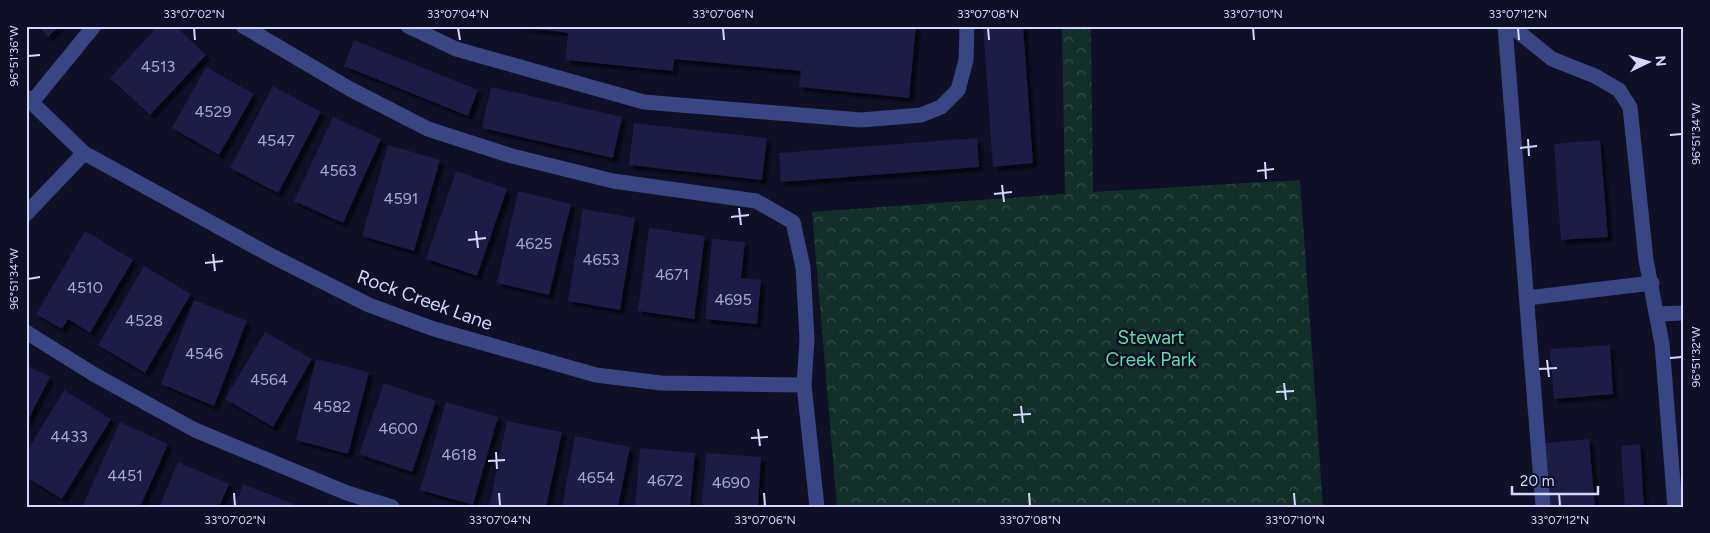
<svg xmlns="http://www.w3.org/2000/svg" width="1710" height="533" font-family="Figtree,sans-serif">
<defs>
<pattern id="park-crowns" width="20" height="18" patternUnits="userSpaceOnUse" patternTransform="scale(1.25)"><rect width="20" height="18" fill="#123029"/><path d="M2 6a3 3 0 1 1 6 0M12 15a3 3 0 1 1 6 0" fill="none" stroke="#344d49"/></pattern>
<filter id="shadow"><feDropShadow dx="4.5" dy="4.5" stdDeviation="1" flood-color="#0009"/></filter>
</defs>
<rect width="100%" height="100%" fill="#0f0f26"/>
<!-- park -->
<path fill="url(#park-crowns)" d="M 1062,26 L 1091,26 L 1093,192 L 1300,180 L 1323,507 L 837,507 L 812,212 L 1065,194 Z"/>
<!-- building -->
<path fill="#1c1b46" filter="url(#shadow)" d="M 39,26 L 60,26 L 48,37 Z
M 158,26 L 176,26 L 206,55 L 150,115 L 110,78 Z
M 514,26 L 916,26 L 909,98 L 799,87 L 801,71 L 674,59 L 673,71 L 566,60 L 568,33 Z
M 983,26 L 1023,26 L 1033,163 L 993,167 Z
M 354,40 L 478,90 L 468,116 L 344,66 Z
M 206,67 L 254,94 L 219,155 L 172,128 Z
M 273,86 L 321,112 L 278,193 L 230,168 Z
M 491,87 L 622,117 L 613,158 L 482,128 Z
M 333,117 L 381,139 L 343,223 L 294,201 Z
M 634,123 L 767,138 L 762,180 L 629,165 Z
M 977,138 L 979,167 L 781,182 L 779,153 Z
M 1600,140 L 1608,237 L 1561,240 L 1554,144 Z
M 388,145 L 440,160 L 414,251 L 362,236 Z
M 456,171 L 507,189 L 477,276 L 426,259 Z
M 518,191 L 571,204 L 549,295 L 497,283 Z
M 583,209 L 635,218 L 620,310 L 568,301 Z
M 649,228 L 705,236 L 694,319 L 638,311 Z
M 85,231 L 133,260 L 90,333 L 68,319 L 62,329 L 36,314 Z
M 712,239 L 745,242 L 741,278 L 761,280 L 757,324 L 705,319 Z
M 144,266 L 191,294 L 145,373 L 98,345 Z
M 194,300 L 247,321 L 214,406 L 161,384 Z
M 265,332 L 312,359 L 273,427 L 225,399 Z
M 1610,345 L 1613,394 L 1554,399 L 1550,349 Z
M 316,359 L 369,372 L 348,454 L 296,440 Z
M 26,365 L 50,377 L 26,424 Z
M 384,383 L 436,401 L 412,472 L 359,454 Z
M 64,390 L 111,419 L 62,499 L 26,477 L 26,453 Z
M 446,402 L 498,417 L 473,505 L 420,490 Z
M 507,421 L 562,432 L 546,507 L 489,507 Z
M 120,422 L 168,444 L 140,507 L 82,507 Z
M 575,436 L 630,447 L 618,507 L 562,507 Z
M 1589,439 L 1595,507 L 1550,507 L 1545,443 Z
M 1640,444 L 1644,507 L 1625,507 L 1621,446 Z
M 640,448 L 695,453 L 690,507 L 635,507 Z
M 706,453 L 761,457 L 758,507 L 702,507 Z
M 178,462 L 229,484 L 219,507 L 159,507 Z
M 243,484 L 293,504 L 292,507 L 234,507 Z"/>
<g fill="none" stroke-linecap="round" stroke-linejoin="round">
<!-- minor -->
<path stroke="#3a4584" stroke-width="15" d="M 243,26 L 350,89 L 428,129 L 512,156 L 613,181 L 756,201 L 793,222 L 803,267 L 807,339 L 804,385 L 817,507
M 408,26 L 456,49 L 644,102 L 861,120 L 921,115 L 941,107 L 958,90 L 966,60 L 967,26
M 1505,26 L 1543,507
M 1511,26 L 1552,59 L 1595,76 L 1619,90 L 1630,107 L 1646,260 L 1662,344 L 1675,507
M 26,97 L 84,153 L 270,255 L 369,305 L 434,329 L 596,375 L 661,383 L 804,385
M 32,102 L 94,26
M 26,214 L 84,153
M 1527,298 L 1652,283
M 1657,314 L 1684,313
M 26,332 L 95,375 L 195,430 L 347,493 L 392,507"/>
</g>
<!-- ticks -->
<path fill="none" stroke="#d4d7ff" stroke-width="2" d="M 194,28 L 195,40M 458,28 L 460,40M 723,28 L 724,40M 988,28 L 989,40M 1253,28 L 1254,40M 1518,28 L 1519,40M 28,56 L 40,55M 1670,135 L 1682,134M 1528,139 L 1529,156M 1520,148 L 1537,146M 1265,162 L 1266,179M 1257,171 L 1274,169M 1002,185 L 1004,202M 994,194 L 1012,192M 739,208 L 741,225M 731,217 L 749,215M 476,231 L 478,248M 468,240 L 486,238M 213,254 L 215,271M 205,263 L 223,261M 28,279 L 40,277M 1670,358 L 1682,357M 1547,360 L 1549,377M 1539,369 L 1557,368M 1284,383 L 1286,400M 1276,392 L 1294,391M 1021,406 L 1023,423M 1013,415 L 1031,414M 758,429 L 760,446M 751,438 L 768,437M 496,452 L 497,469M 488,461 L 505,460M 234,493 L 235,506M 499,493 L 500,506M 764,493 L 765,506M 1029,493 L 1030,506M 1294,493 L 1295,506M 1559,493 L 1560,506"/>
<g text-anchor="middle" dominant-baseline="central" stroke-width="5" stroke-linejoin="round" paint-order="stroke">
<!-- number labels -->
<g font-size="16" fill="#a6a8d1">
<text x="158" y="66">4513</text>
<text x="213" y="111">4529</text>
<text x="276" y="140">4547</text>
<text x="338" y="170">4563</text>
<text x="401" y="198">4591</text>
<text x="534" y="243">4625</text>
<text x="601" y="259">4653</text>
<text x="672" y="274">4671</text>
<text x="85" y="287">4510</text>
<text x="733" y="299">4695</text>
<text x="144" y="320">4528</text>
<text x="204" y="353">4546</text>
<text x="269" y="379">4564</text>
<text x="332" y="406">4582</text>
<text x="398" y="428">4600</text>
<text x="69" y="436">4433</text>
<text x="459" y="454">4618</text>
<text x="125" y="475">4451</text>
<text x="596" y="477">4654</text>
<text x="665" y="480">4672</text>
<text x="731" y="482">4690</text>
</g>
<!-- street labels -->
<g font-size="19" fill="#d4d7ff" stroke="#0f0f26">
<text transform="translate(425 300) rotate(20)">Rock Creek Lane</text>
</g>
<!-- park labels -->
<g font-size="19" fill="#5fdfa8" stroke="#0f0f26">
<text x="1151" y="337">Stewart<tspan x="1151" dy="22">Creek Park</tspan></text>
</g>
</g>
<!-- border -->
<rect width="1710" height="533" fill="none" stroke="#0f0f26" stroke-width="55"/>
<!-- north arrow -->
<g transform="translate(1648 62) rotate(85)" stroke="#0f0f26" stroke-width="4" paint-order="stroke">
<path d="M0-4L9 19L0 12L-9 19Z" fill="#d4d7ff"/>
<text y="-8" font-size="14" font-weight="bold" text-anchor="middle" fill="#d4d7ff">N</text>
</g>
<!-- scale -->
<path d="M1512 486v8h86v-8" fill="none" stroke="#d4d7ff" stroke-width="2.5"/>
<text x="1520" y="486" font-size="15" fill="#d4d7ff" stroke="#0f0f26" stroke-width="4" paint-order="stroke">20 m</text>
<rect x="28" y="28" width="1654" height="478" fill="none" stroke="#d4d7ff" stroke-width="2"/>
<g font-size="12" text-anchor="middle" fill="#d4d7ff">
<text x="194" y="18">33°07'02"N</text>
<text x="458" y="18">33°07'04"N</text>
<text x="723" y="18">33°07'06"N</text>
<text x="988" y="18">33°07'08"N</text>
<text x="1253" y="18">33°07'10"N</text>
<text x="1518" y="18">33°07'12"N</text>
<text transform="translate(14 56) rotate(-90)" y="4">96°51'36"W</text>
<text transform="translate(1696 134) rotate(-90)" y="4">96°51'34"W</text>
<text transform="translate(14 279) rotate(-90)" y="4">96°51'34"W</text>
<text transform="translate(1696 357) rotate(-90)" y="4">96°51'32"W</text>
<text x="235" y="524">33°07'02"N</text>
<text x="500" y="524">33°07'04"N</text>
<text x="765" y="524">33°07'06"N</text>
<text x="1030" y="524">33°07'08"N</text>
<text x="1295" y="524">33°07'10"N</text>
<text x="1560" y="524">33°07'12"N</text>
</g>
</svg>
